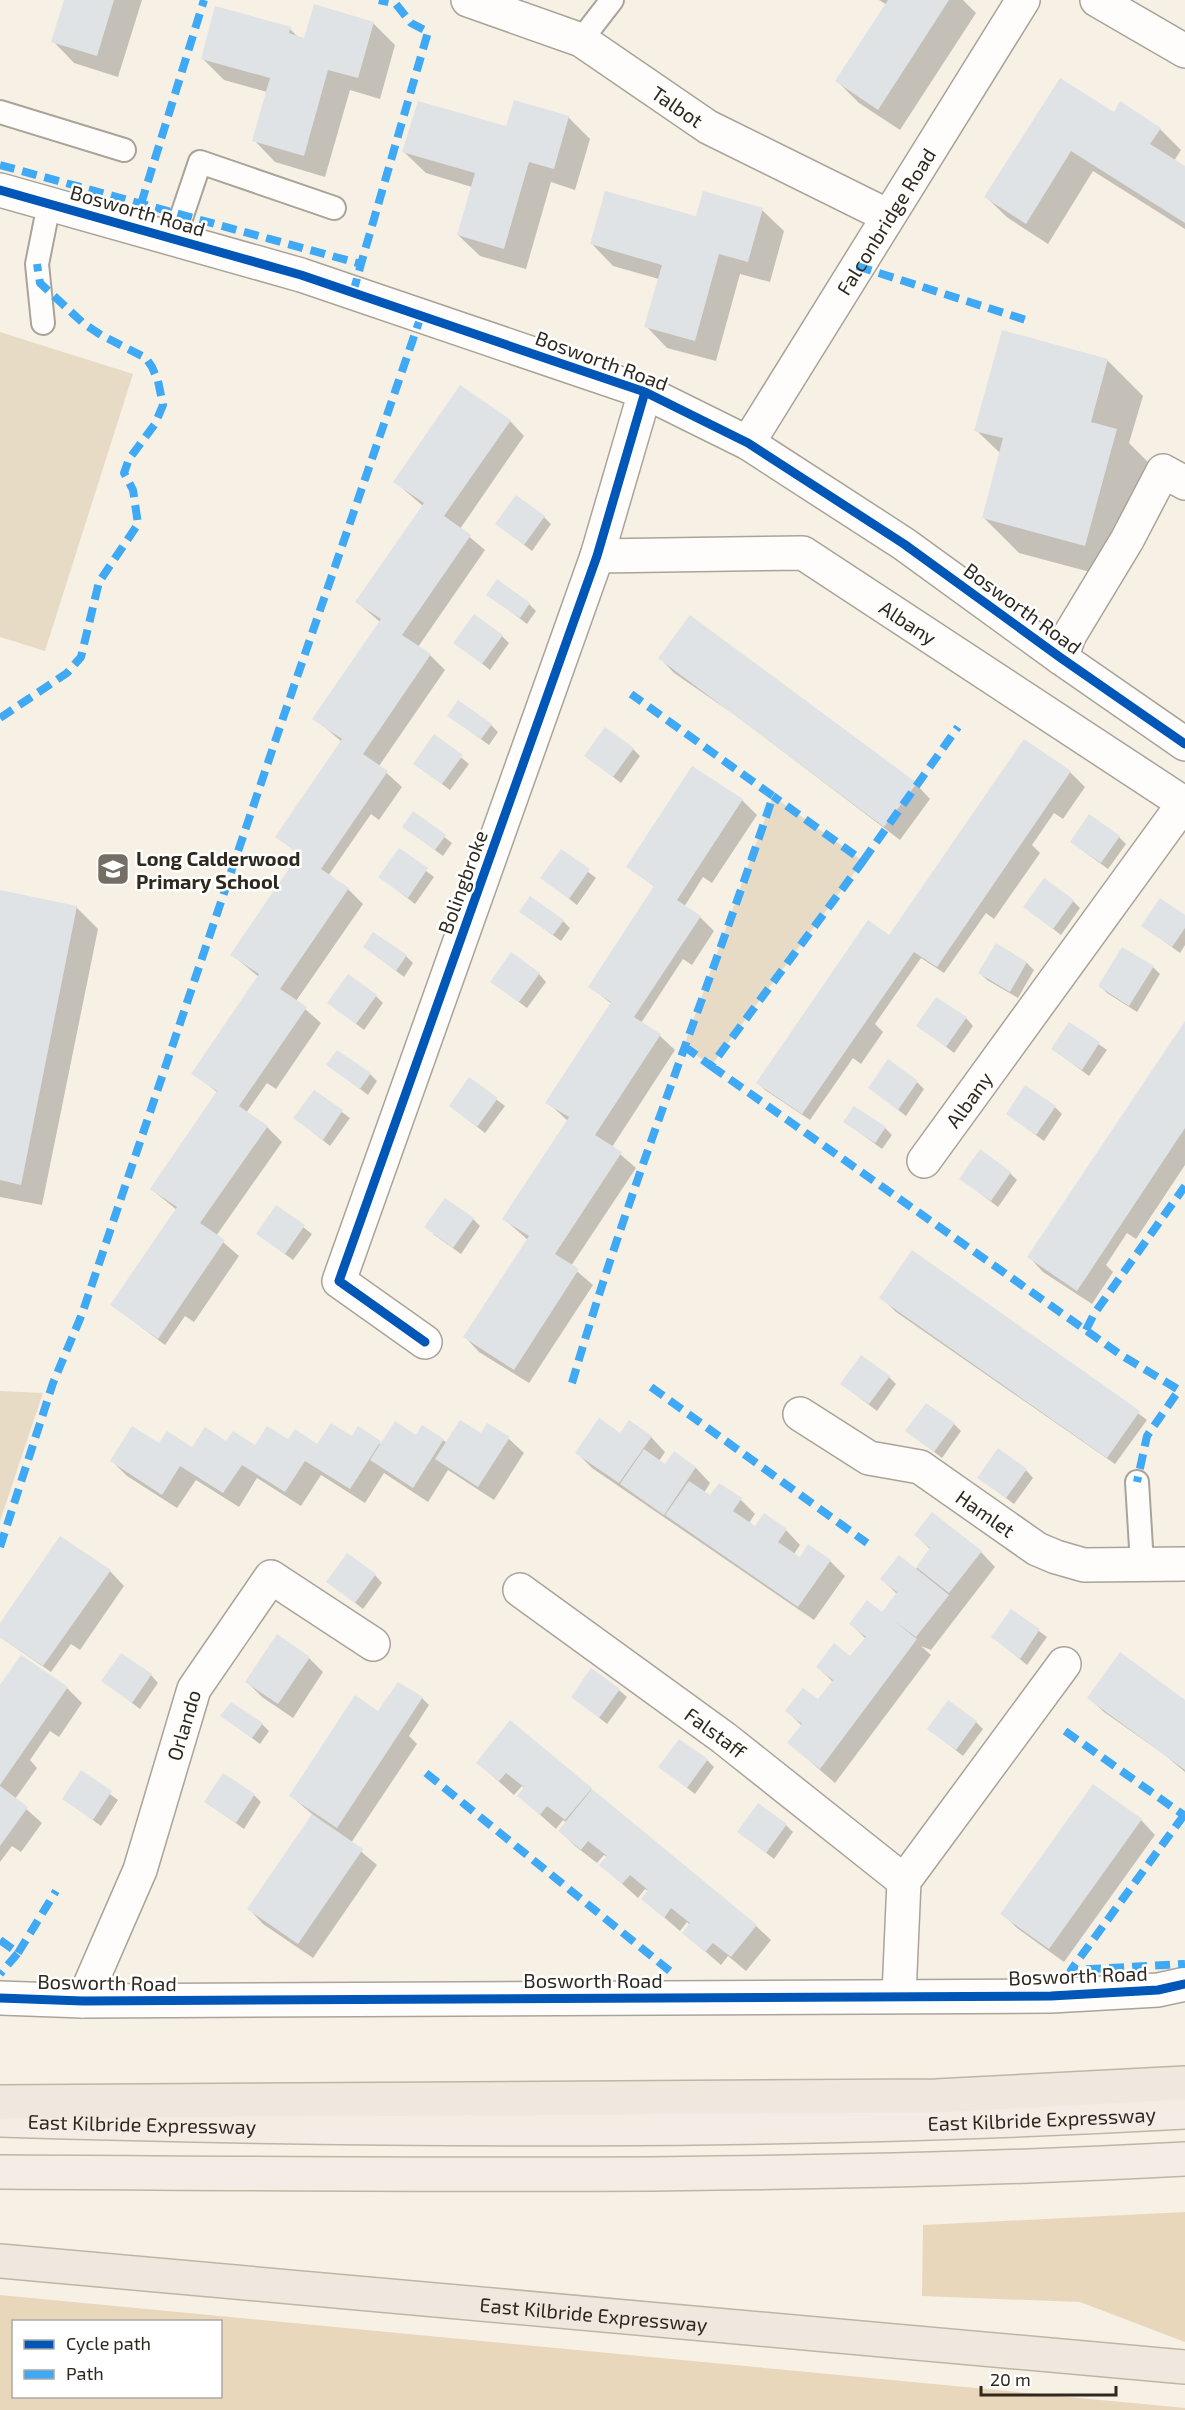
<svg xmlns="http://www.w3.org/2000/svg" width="1185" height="2410" font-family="'Exo 2',sans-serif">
<rect width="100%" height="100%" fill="#f7f0e5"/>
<!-- green -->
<path fill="#e8dbc6" d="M 0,332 L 133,374 L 45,651 L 0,637 Z
M 773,796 L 863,861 L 711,1066 L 684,1046 Z
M 0,1391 L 43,1393 L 0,1521 Z"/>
<!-- forest -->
<path fill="#e8d7bb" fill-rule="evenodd" d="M 1185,2212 L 1185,2342 L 1080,2302 L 922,2296 L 923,2225 Z
M 0,2295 L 1185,2408 L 1185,2410 L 0,2410 ZM 14,2322 L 220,2322 L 220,2396 L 14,2396 Z"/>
<!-- shadow -->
<path fill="#0003" d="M 66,0 L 142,0 L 118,77 L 74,63 L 53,41 Z
M 879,0 L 963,0 L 976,13 L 900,130 L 859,103 L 837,81 L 887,5 Z
M 373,23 L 395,45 L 380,99 L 350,90 L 325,177 L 275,162 L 254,140 L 267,92 L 224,80 L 202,58 L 290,29 L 299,38 L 305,39 Z
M 1114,114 L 1160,129 L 1181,150 L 1174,161 L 1185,168 L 1185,229 L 1093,171 L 1048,244 L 1008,218 L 986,197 Z
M 568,117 L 590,139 L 575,190 L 551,182 L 526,269 L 480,256 L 458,235 L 472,187 L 426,173 L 404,152 L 507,128 Z
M 762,210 L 784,231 L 770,282 L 740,274 L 716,361 L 667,348 L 646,326 L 659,279 L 613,266 L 592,244 L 697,218 Z
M 1107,360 L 1143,396 L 1129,443 L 1152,466 L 1120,580 L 1019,553 L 983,517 L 1001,454 L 976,430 Z
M 510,421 L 524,436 L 460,529 L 485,550 L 418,647 L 430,655 L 445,670 L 379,766 L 402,787 L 379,820 L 371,814 L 328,876 L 348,889 L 363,904 L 296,1001 L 321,1023 L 276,1089 L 267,1083 L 246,1113 L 267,1127 L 282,1142 L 216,1236 L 239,1256 L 194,1322 L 185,1316 L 165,1345 L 112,1305 L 177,1210 L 151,1189 L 217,1092 L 193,1073 L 259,977 L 232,955 L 300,855 L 277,837 L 342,742 L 314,718 L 380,622 L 357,602 L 423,506 L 395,482 Z
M 544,517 L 551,524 L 532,551 L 497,524 Z
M 488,594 L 529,604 L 536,611 L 527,624 Z
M 502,636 L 509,643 L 490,670 L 455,642 Z
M 660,658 L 916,784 L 930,799 L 900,840 L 735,715 L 674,673 Z
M 449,716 L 491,725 L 498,732 L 489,745 Z
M 435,736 L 469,764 L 450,790 L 415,764 Z
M 633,749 L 640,756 L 621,783 L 586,756 Z
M 1070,772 L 1085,787 L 1063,819 L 1054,813 L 1032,845 L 1040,853 L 994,919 L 986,913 L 944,973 L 921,958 L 875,1024 L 883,1032 L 861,1064 L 853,1058 L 810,1120 L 765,1090 L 758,1083 L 890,937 Z
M 742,800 L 757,815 L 712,883 L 703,877 L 684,907 L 700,917 L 714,931 L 692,965 L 683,959 L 641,1023 L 660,1036 L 675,1050 L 612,1147 L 636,1168 L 571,1266 L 593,1285 L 529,1383 L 479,1352 L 465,1337 L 528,1240 L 504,1219 L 568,1121 L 547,1102 L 612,1004 L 590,987 L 655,887 L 628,867 Z
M 413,813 L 452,843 L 443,856 L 404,827 Z
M 1119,837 L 1126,844 L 1108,869 L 1071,842 Z
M 399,850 L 434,877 L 415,904 L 380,877 Z
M 561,851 L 596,878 L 577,905 L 542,878 Z
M 0,892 L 76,907 L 98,929 L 42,1205 L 0,1197 Z
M 1073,901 L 1080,908 L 1061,935 L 1025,907 Z
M 521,912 L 563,921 L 570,928 L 561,941 Z
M 1185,917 L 1185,945 L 1180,953 L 1143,926 Z
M 996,945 L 1027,963 L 1034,970 L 1018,998 L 987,980 L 980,973 Z
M 365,947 L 406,956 L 413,963 L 404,977 Z
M 1153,967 L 1160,974 L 1137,1012 L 1107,993 L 1100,986 Z
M 539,974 L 546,982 L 527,1008 L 492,982 Z
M 376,996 L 383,1003 L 364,1030 L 329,1003 Z
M 966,1018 L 973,1026 L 954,1053 L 918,1025 Z
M 1185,1023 L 1185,1165 L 1136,1239 L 1127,1233 L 1106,1265 L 1113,1272 L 1092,1304 L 1043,1272 L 1029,1257 Z
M 1070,1024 L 1107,1050 L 1089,1076 L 1053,1049 Z
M 328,1065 L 370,1074 L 377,1081 L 368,1095 Z
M 470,1079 L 505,1106 L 485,1133 L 458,1112 Z
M 917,1082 L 924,1089 L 906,1116 L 870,1088 Z
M 314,1092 L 350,1118 L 330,1146 L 295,1118 Z
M 1055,1107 L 1062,1114 L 1044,1141 L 1007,1114 Z
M 845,1122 L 885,1128 L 892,1135 L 882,1149 Z
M 1010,1173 L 1017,1180 L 998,1207 L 961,1179 Z
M 277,1207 L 312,1234 L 293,1260 L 258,1234 Z
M 473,1219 L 480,1226 L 461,1254 L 433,1234 Z
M 881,1297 L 1108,1390 L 1147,1420 L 1115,1464 L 896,1312 Z
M 889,1377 L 896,1384 L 877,1411 L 842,1384 Z
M 954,1424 L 961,1431 L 942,1458 L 907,1431 Z
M 481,1435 L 509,1439 L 524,1453 L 494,1500 L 448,1470 L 428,1502 L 384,1473 L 365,1503 L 321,1475 L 301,1506 L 257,1478 L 239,1507 L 196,1480 L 177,1508 L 127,1476 L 112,1461 L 160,1445 L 193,1449 L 227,1443 L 255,1447 L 289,1441 L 318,1447 L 352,1438 L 382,1444 L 416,1437 L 443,1440 L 447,1443 Z
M 621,1435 L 651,1437 L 665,1452 L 659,1461 L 665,1466 L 674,1454 L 696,1468 L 710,1483 L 704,1493 L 711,1497 L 741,1500 L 755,1514 L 749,1523 L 756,1528 L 786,1530 L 800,1545 L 794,1554 L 800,1559 L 830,1561 L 845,1576 L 814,1620 L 592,1468 L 577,1453 Z
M 1026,1470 L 1033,1478 L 1014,1504 L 979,1478 Z
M 916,1535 L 981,1552 L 995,1567 L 931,1650 L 921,1646 L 931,1655 L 835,1783 L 789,1743 L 802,1726 L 787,1711 L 818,1701 L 833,1682 L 818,1667 L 851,1658 L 866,1639 L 851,1624 L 882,1614 L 897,1594 L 882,1579 L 915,1570 L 931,1550 Z
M 110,1571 L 124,1586 L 80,1650 L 71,1644 L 51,1672 L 0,1637 L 0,1626 Z
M 375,1575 L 382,1583 L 363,1609 L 328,1582 Z
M 1012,1611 L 1047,1637 L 1027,1665 L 993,1637 Z
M 21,1657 L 67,1688 L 82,1703 L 59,1737 L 50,1731 L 30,1760 L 37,1768 L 15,1799 L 42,1823 L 21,1852 L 12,1846 L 0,1862 L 0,1687 Z
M 309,1658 L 323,1672 L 293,1718 L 262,1697 L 247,1682 Z
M 151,1675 L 158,1683 L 140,1709 L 103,1681 Z
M 619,1690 L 627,1697 L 607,1724 L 573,1697 Z
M 422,1698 L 429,1705 L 409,1736 L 417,1744 L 351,1843 L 377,1865 L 313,1958 L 263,1924 L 249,1909 L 313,1815 L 291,1796 L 379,1713 Z
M 1089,1698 L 1185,1702 L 1185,1772 L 1165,1755 L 1104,1712 Z
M 222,1716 L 262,1724 L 269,1731 L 260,1744 Z
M 510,1722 L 756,1926 L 771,1940 L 746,1971 L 728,1956 L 721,1965 L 684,1933 L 690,1925 L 687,1922 L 680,1931 L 643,1899 L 649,1891 L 645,1889 L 638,1898 L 601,1865 L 607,1857 L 604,1855 L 597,1863 L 575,1846 L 560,1831 L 567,1823 L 563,1820 L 556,1829 L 519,1796 L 525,1789 L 522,1786 L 514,1795 L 478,1763 Z
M 976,1722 L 983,1729 L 963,1756 L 929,1729 Z
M 707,1760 L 714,1767 L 695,1794 L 660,1767 Z
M 81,1773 L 118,1800 L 101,1826 L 64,1799 Z
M 254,1795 L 261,1802 L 244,1829 L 206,1802 Z
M 1141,1820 L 1155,1835 L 1064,1962 L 1017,1928 L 1002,1913 Z
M 786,1825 L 793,1832 L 774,1859 L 739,1832 Z"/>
<!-- building -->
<path fill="#dfe3e5" d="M 64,0 L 114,0 L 97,56 L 51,42 Z
M 888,0 L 949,0 L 878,110 L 835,81 Z
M 314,4 L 374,22 L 358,78 L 328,70 L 304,156 L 252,141 L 270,78 L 201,59 L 215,6 L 291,27 L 289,33 L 304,38 Z
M 1060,78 L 1114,112 L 1120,101 L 1161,128 L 1150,144 L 1185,166 L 1185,223 L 1071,151 L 1026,224 L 984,197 Z
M 514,100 L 569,116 L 554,169 L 529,162 L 504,249 L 457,235 L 475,173 L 402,152 L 418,101 L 506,126 Z
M 605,191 L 696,216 L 703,191 L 763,208 L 748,262 L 719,254 L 695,341 L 644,327 L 662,265 L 590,244 Z
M 1002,330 L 1108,359 L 1091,422 L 1117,429 L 1085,546 L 982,518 L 1003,438 L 974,431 Z
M 460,385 L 511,420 L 444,516 L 471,535 L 402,635 L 431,654 L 363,754 L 388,771 L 321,869 L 349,888 L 280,989 L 307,1007 L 239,1106 L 268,1126 L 200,1223 L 225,1240 L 158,1339 L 110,1305 L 177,1207 L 150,1189 L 217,1091 L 191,1074 L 259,974 L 230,955 L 299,854 L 275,837 L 342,739 L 312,719 L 381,619 L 355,602 L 424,503 L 393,482 Z
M 516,495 L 545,516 L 524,545 L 495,524 Z
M 497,579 L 530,603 L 520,618 L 486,595 Z
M 474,614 L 503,635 L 482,664 L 453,643 Z
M 690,615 L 917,783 L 884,827 L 658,658 Z
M 458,700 L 492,724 L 481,739 L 447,716 Z
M 605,727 L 634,748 L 613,777 L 584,756 Z
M 434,734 L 463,755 L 442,784 L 413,764 Z
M 1024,739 L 1071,771 L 937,967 L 914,952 L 802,1114 L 756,1083 L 868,920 L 889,935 Z
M 692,766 L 743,799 L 677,900 L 701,916 L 634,1017 L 661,1034 L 595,1135 L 622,1152 L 555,1254 L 579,1269 L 514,1370 L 463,1337 L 529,1236 L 502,1219 L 569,1117 L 545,1103 L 611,1002 L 588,987 L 654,886 L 626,867 Z
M 413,811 L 446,835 L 435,850 L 402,827 Z
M 1089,814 L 1120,836 L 1101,863 L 1070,842 Z
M 399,848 L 428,868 L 408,898 L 378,877 Z
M 561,849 L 590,869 L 569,899 L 540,878 Z
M 1044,878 L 1074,900 L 1053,929 L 1023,907 Z
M 0,890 L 77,906 L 21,1185 L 0,1180 Z
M 530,896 L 564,920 L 553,935 L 519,912 Z
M 1160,898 L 1185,915 L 1185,928 L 1172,947 L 1141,926 Z
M 373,932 L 407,955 L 396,971 L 363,947 Z
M 996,943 L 1027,962 L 1010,992 L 978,973 Z
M 1122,947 L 1154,966 L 1129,1006 L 1098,986 Z
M 511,952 L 540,973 L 519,1002 L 490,982 Z
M 348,974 L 377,995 L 356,1024 L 327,1003 Z
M 936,997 L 967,1017 L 946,1047 L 916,1026 Z
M 1185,1021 L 1185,1128 L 1077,1291 L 1027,1257 Z
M 1069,1022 L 1100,1042 L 1082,1070 L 1051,1049 Z
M 337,1050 L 371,1073 L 360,1089 L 326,1065 Z
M 888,1059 L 918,1081 L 898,1110 L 868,1088 Z
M 469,1077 L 498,1098 L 477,1127 L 449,1106 Z
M 1025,1085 L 1056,1106 L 1036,1135 L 1006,1114 Z
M 314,1090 L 343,1110 L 323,1140 L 293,1118 Z
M 854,1106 L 886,1127 L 875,1143 L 843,1122 Z
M 980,1149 L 1011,1172 L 991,1201 L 959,1179 Z
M 445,1198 L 474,1218 L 453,1248 L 424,1227 Z
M 276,1205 L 305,1225 L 285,1254 L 256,1234 Z
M 912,1250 L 1140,1411 L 1107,1458 L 879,1298 Z
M 861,1355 L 890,1376 L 869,1404 L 840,1384 Z
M 926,1403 L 955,1423 L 934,1452 L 905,1431 Z
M 599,1418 L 620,1433 L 629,1420 L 652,1436 L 619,1483 L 575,1453 Z
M 460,1420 L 481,1433 L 487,1423 L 510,1437 L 478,1487 L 435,1459 Z
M 395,1421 L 416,1435 L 422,1425 L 444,1439 L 413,1488 L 370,1460 Z
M 331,1423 L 352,1436 L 358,1426 L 381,1441 L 350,1489 L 305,1461 L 285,1492 L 242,1465 L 223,1493 L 180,1466 L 162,1495 L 110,1461 L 132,1426 L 159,1443 L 167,1431 L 192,1447 L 205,1427 L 226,1441 L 233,1431 L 255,1445 L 267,1426 L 288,1439 L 295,1429 L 317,1444 Z
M 998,1448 L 1027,1469 L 1006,1498 L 977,1478 Z
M 644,1449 L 665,1464 L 674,1451 L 696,1467 L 664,1515 L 620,1484 Z
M 689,1481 L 710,1495 L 719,1483 L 742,1498 L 733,1511 L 755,1526 L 764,1513 L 787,1529 L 778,1542 L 800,1557 L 808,1544 L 831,1560 L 798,1607 L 665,1515 Z
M 932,1512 L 982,1551 L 949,1593 L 916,1567 L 930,1548 L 914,1535 Z
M 60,1536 L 111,1570 L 43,1666 L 0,1637 L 0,1623 Z
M 347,1553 L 376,1574 L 355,1603 L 326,1582 Z
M 899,1555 L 949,1595 L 916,1637 L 893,1620 L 917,1639 L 820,1769 L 787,1743 L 802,1724 L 785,1711 L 803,1688 L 818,1699 L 833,1680 L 816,1667 L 834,1643 L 850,1656 L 866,1637 L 849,1624 L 867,1600 L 882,1612 L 897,1592 L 880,1579 Z
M 1011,1609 L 1040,1629 L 1020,1659 L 991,1637 Z
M 277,1634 L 310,1657 L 278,1704 L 245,1682 Z
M 1120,1652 L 1185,1700 L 1185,1770 L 1087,1698 Z
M 121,1653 L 152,1674 L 132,1703 L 101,1681 Z
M 21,1655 L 68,1687 L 0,1785 L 0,1685 Z
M 591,1668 L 620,1689 L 599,1718 L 571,1697 Z
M 398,1682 L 423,1697 L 337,1828 L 289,1796 L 355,1695 L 378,1711 Z
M 948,1700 L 977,1721 L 956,1750 L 927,1729 Z
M 231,1702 L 263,1723 L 252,1738 L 220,1716 Z
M 510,1720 L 592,1788 L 565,1820 L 547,1806 L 540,1815 L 517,1796 L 524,1787 L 506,1773 L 499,1781 L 476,1763 Z
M 679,1739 L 708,1759 L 687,1788 L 658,1767 Z
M 81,1770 L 112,1791 L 93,1820 L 62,1799 Z
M 223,1773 L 255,1794 L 236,1823 L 204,1802 Z
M 1093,1784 L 1142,1819 L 1049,1949 L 1000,1914 Z
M 0,1786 L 28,1807 L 0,1846 Z
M 592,1789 L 757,1925 L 731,1957 L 713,1943 L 705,1952 L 682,1933 L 690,1923 L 671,1908 L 664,1918 L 641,1899 L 648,1890 L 630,1875 L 622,1884 L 599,1865 L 607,1856 L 588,1841 L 581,1850 L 558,1831 Z
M 758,1803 L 787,1824 L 766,1853 L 737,1832 Z
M 312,1814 L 363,1849 L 298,1944 L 247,1909 Z"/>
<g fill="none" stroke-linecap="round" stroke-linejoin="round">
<defs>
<path id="service" d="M 581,40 L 612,0
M 0,112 L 124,150
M 174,239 L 200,162 L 334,208
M 43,323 L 37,264 L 49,204
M 1137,1482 L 1142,1564"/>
<g id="minor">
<path id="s1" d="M 468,0 L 581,40 L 708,127 L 888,216"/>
<path d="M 1097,0 L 1185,51"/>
<path d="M 0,190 L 301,275 L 645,392 L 748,443 L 904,544 L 1061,658 L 1185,744"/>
<path id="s2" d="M 748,443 L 1023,0"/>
<path id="s3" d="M 597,556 L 803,553 L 1185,804"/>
<path d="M 1061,658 L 1069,636 L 1127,540 L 1163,471 L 1185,483"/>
<path id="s4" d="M 924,1161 L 1184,803"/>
<path d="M 425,1342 L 339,1281 L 597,556 L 645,392"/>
<path id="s5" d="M 800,1414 L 869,1458 L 920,1467 L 1037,1549 L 1056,1557 L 1084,1565 L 1185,1564"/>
<path id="s6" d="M 520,1590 L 724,1738 L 904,1881"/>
<path d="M 899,1995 L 904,1881 L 1064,1664"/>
<path d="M 0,1998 L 83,2001 L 1051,1996 L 1158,1990 L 1185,1984"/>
<path id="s7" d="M 83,2001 L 140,1870 L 194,1689 L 271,1577 L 373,1644"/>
</g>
<g id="primary">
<path id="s8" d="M 0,2120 C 395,2132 791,2134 1185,2112"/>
<path d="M 0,2172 C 395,2174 790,2180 1185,2159"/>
</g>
<g id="trunk">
<path d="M 0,2102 L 936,2096 L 1185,2083"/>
<path id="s9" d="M 0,2261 L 1185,2367"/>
</g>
</defs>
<!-- service casing -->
<use href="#service" stroke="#a9a39a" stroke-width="26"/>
<!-- minor casing -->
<use href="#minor" stroke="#a9a39a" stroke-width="36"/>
<!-- primary casing -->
<use href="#primary" stroke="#bfb5a3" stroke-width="36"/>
<!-- trunk casing -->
<use href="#trunk" stroke="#bfb5a3" stroke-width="36"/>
<!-- service -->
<use href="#service" stroke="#fefdfb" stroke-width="22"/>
<!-- minor -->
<use href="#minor" stroke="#fefdfb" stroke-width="33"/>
<!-- primary -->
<use href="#primary" stroke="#f3ede5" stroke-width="33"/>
<!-- trunk -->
<use href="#trunk" stroke="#efe8de" stroke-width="33"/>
<!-- quiet -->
<path stroke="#3fa9f5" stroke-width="8" stroke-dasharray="15 8" stroke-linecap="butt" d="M 0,165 L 361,264 L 428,32 L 411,23 L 396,4 L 379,0
M 141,204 L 204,0
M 857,266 L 1026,320
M 353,293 L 361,264
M 0,718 L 67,673 L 81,657 L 99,582 L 138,524 L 133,490 L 124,473 L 129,459 L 155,424 L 163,405 L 158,381 L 152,367 L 146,358 L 101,335 L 83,323 L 40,283 L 37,264
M 863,861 L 958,727
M 684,1046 L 711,1066 L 863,861 L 773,796
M 711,1066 L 1121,1355 L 1179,1390 L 1147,1436 L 1137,1482
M 1086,1330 L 1094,1314 L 1185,1186
M 572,1383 C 630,1184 708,992 773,796 L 631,694
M 651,1387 L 867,1543
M 0,1547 L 53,1383 L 82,1314 L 283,718 L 421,316
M 1065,1731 L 1185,1816
M 426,1773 L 671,1972
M 1184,1815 L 1071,1970 L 1185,1964
M 0,1940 L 18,1953 L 0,1974
M 18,1953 L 56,1891"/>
<defs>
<path id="cycleway" d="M 0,190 L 301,275 L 645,392 L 748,443 L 904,544 L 1061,658 L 1185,744
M 425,1342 L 339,1281 L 597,556 L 645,392
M 0,1998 L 83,2001 L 1051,1996 L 1158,1990 L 1185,1984"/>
</defs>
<!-- cycleway casing -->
<use href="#cycleway" stroke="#fff" stroke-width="13"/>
<!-- cycleway -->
<use href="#cycleway" stroke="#0057b8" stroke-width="9"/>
</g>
<!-- icons -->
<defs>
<symbol id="school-square" viewBox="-11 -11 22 22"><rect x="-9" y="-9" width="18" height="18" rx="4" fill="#746e64" stroke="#fff"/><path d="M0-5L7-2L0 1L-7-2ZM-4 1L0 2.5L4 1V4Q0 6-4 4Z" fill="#fff"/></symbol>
</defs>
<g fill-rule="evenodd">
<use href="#school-square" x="94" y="850" width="38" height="38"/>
</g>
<g text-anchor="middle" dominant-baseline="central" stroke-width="5" stroke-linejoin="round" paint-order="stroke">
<!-- street labels -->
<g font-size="20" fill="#2e281f" stroke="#fff">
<text stroke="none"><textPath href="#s1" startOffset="237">Talbot</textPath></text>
<text transform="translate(138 210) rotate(16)">Bosworth Road</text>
<text stroke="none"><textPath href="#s2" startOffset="261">Falconbridge Road</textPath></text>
<text transform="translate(602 360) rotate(20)">Bosworth Road</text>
<text transform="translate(1023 608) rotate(36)">Bosworth Road</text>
<text stroke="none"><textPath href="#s3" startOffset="332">Albany</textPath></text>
<text transform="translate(462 882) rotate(-70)">Bolingbroke</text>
<text stroke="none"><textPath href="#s4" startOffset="76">Albany</textPath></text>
<text stroke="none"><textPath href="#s5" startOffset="214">Hamlet</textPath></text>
<text stroke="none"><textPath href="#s7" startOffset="294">Orlando</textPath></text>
<text stroke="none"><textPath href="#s6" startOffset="242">Falstaff</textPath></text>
<text transform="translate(1078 1975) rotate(-2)">Bosworth Road</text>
<text x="593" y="1980">Bosworth Road</text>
<text transform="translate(107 1982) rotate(1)">Bosworth Road</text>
<text stroke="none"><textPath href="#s8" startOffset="1042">East Kilbride Expressway</textPath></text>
<text stroke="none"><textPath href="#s8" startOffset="142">East Kilbride Expressway</textPath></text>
<text stroke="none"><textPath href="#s9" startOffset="596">East Kilbride Expressway</textPath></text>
</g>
<!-- poi labels -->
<g font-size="20" font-weight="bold" fill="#2e281f" stroke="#fff" text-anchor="start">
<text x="136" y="858">Long Calderwood<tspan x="136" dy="23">Primary School</tspan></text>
</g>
</g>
<!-- legend -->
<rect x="12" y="2320" width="210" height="78" fill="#ffffff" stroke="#aba9a5" stroke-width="1.5"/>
<rect x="24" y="2340" width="30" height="9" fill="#0057b8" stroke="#aba9a5" stroke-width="1.5"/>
<text x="66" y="2350" font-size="18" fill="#2e281f">Cycle path</text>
<rect x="24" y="2370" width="30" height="9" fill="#3fa9f5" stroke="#aba9a5" stroke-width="1.5"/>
<text x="66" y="2380" font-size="18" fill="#2e281f">Path</text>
<!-- scale -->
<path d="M981 2386v9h135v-9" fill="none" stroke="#2e281f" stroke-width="3"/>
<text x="990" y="2386" font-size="18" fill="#2e281f" stroke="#ffffff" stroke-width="4.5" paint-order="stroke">20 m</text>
</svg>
